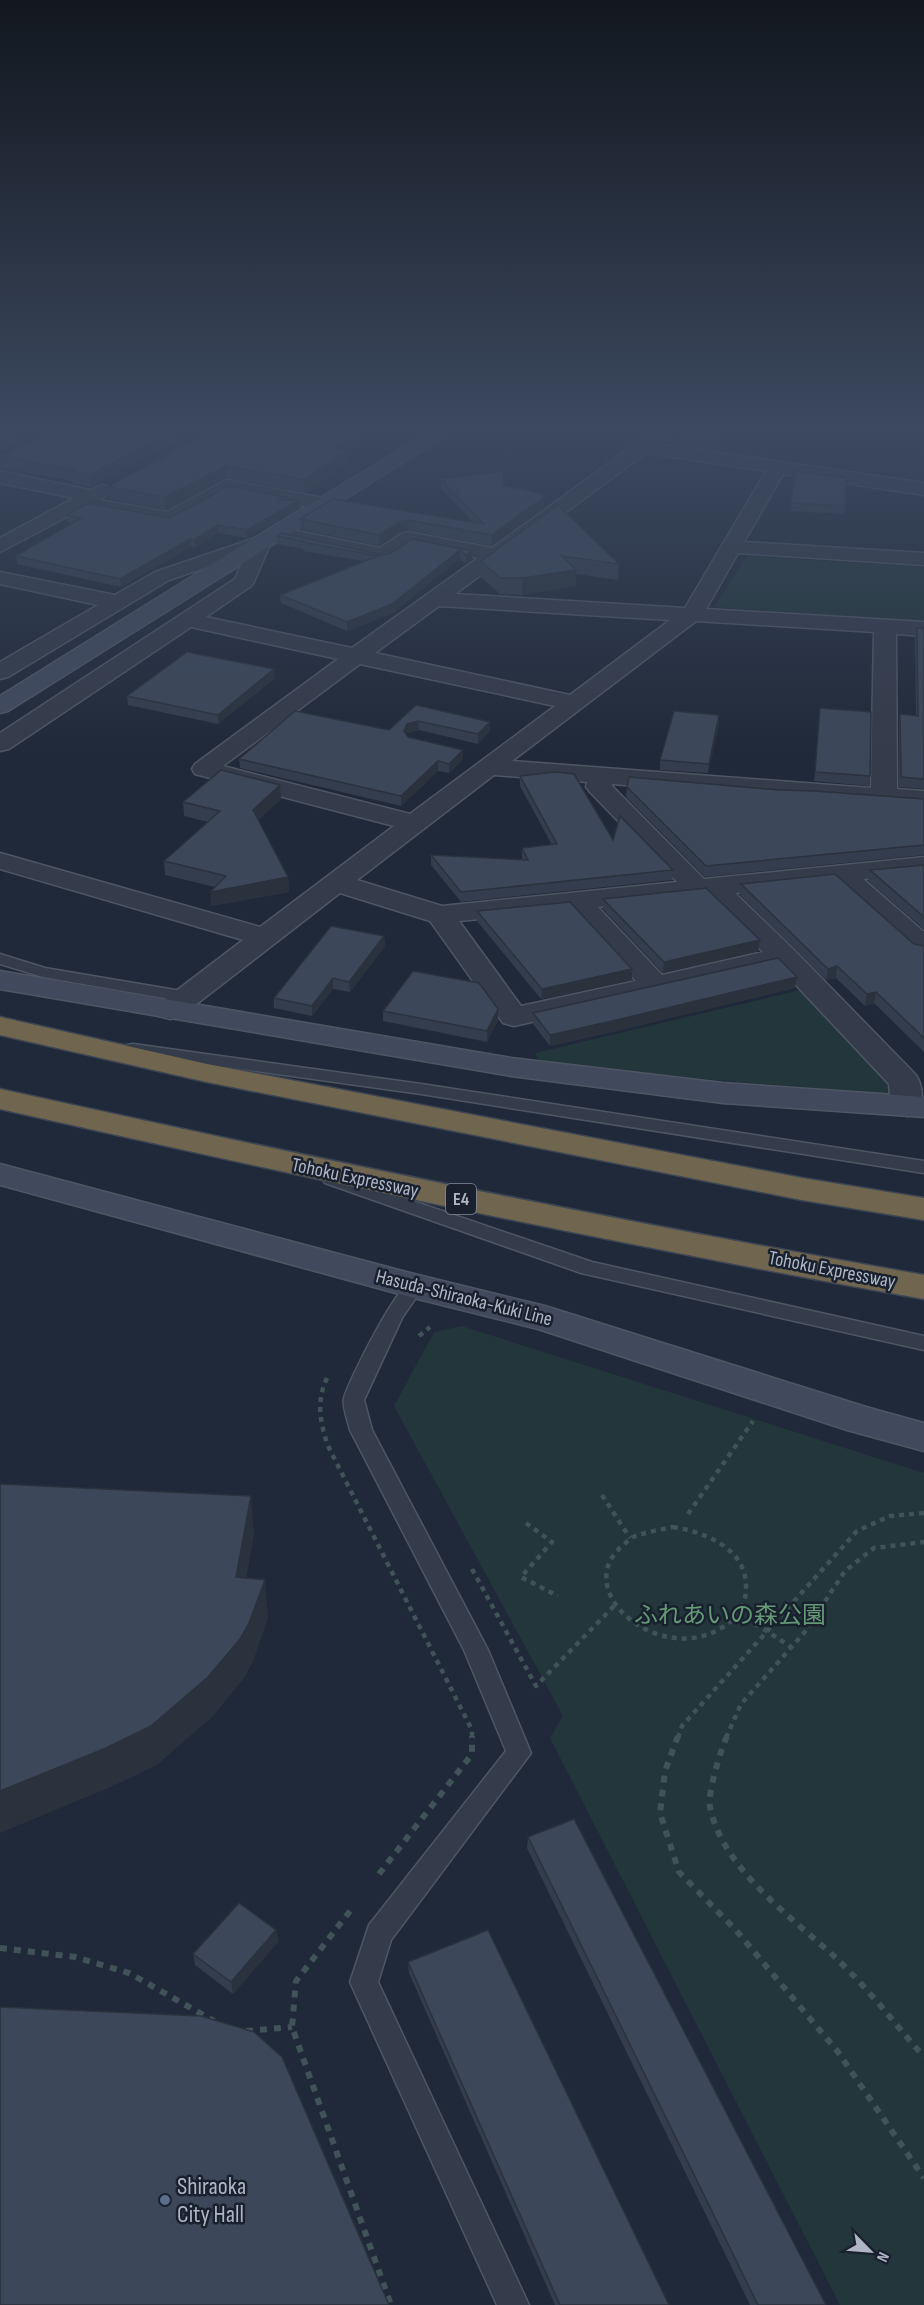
<svg xmlns="http://www.w3.org/2000/svg" width="924" height="2305" font-family="'Sofia Sans Condensed','Noto Sans JP',sans-serif">
<rect width="100%" height="100%" fill="#202939"/>
<!-- green -->
<path fill="#22363b" d="M 747,556 L 924,567 L 924,622 L 714,607 Z
M 801,990 L 896,1085 L 892,1094 L 714,1080 L 539,1061 L 535,1053 Z
M 462,1326 L 924,1473 L 924,2305 L 840,2305 L 550,1738 L 563,1716 L 394,1406 L 434,1332 Z"/>
<g fill="none" stroke-linecap="round" stroke-linejoin="round">
<defs>
<path id="lane" d="M 0,954 L 45,968 L 187,992 L 195,997 L 187,1002 L 43,977 L 0,964 Z
M 133,1044 L 421,1084 L 924,1161 L 924,1173 L 421,1094 L 127,1053 L 125,1049 L 127,1045 Z
M 331,1173 L 592,1262 L 924,1336 L 924,1350 L 581,1273 L 325,1183 L 322,1179 L 325,1175 Z
M 414,1279 L 421,1281 L 424,1286 L 402,1318 L 364,1400 L 372,1430 L 488,1650 L 531,1753 L 391,1940 L 378,1982 L 529,2305 L 497,2305 L 350,1982 L 369,1925 L 506,1751 L 464,1650 L 350,1430 C 348,1421 342,1407 344,1398 C 350,1378 397,1284 414,1279 Z"/>
<path id="street" d="M 653,431 L 673,431 L 658,444 L 924,483 L 924,495 L 783,474 L 744,542 L 924,553 L 924,565 L 738,553 L 706,609 L 924,622 L 924,636 L 896,634 L 897,789 L 924,791 L 924,807 L 612,784 L 612,786 L 704,879 L 924,857 L 924,873 L 863,879 L 924,932 L 924,956 L 914,953 L 834,882 L 735,893 L 794,950 L 916,1075 C 923,1086 924,1102 918,1113 L 907,1116 L 896,1113 L 891,1106 L 889,1084 L 778,966 L 514,1026 L 503,1023 L 430,921 L 340,893 L 181,1016 L 170,1019 L 159,1016 L 155,1010 L 159,1004 L 243,940 L 0,869 L 0,853 L 260,927 L 394,826 L 195,774 L 192,769 L 195,764 L 338,659 L 191,627 L 9,749 L 0,751 L 0,733 L 235,579 L 246,554 L 169,580 L 8,677 L 0,679 L 0,662 L 98,605 L 0,584 L 0,572 L 115,595 L 155,572 L 261,536 L 268,538 L 271,542 L 254,582 L 251,586 L 206,617 L 352,648 L 478,558 L 412,545 L 390,559 L 383,561 L 271,537 L 268,533 L 271,529 L 278,527 L 380,548 L 401,534 L 408,532 L 492,548 ZM 646,453 L 766,471 L 685,608 L 455,594 ZM 439,606 L 670,620 L 570,695 L 375,653 ZM 696,621 L 874,632 L 871,788 L 512,761 ZM 360,664 L 555,706 L 410,814 L 223,766 ZM 494,775 L 587,782 L 586,787 L 590,792 L 677,882 L 442,906 L 357,880 ZM 706,896 L 763,952 L 662,975 L 598,907 ZM 570,910 L 636,981 L 521,1006 L 459,921 Z
M 0,471 L 90,490 L 102,485 L 109,487 L 111,491 L 100,500 L 167,512 L 226,480 L 324,498 L 331,500 L 334,504 L 331,508 L 324,510 L 229,492 L 170,524 L 84,508 L 0,552 L 0,538 L 74,498 L 0,483 Z"/>
<path id="secondary" d="M 431,431 L 453,431 L 8,711 L 0,713 L 0,696 L 254,538 Z
M 0,971 L 511,1058 L 723,1083 L 924,1097 L 924,1117 L 723,1103 L 511,1076 L 0,989 Z
M 0,1164 L 414,1274 L 545,1306 L 866,1407 L 924,1423 L 924,1451 L 847,1430 L 538,1329 L 414,1298 L 0,1185 Z"/>
<path id="highway" d="M 0,1017 L 207,1064 L 802,1178 L 924,1198 L 924,1220 L 802,1200 L 207,1082 L 0,1035 Z
M 0,1089 C 307,1157 614,1221 924,1275 L 924,1299 C 614,1244 307,1178 0,1109 Z"/>
</defs>
<!-- lane casing -->
<use href="#lane" stroke="#4e5664" stroke-width="3"/>
<!-- street casing -->
<use href="#street" stroke="#4e5664" stroke-width="3"/>
<!-- secondary casing -->
<use href="#secondary" stroke="#4e5664" stroke-width="3"/>
<!-- highway casing -->
<use href="#highway" stroke="#3e4654" stroke-width="3"/>
<!-- path-far1 -->
<path stroke="#405358" stroke-width="4.5" stroke-dasharray="5 5" stroke-linecap="butt" d="M 419,1336 L 430,1327
M 327,1378 C 316,1401 320,1422 328,1446 L 472,1730 L 472,1738
M 602,1495 L 630,1538
M 688,1514 L 753,1421
M 526,1523 L 552,1542 L 521,1577 L 558,1596
M 673,1527 C 705,1532 748,1549 746,1589 C 746,1601 740,1613 731,1621 C 669,1674 567,1594 622,1546 C 626,1543 629,1539 633,1537 C 645,1532 660,1530 673,1527 Z
M 472,1569 L 536,1686 L 614,1606
M 736,1617 L 759,1626 L 791,1647
M 678,1738 L 682,1726 L 857,1531 L 890,1516 L 924,1513
M 726,1738 L 741,1704 L 804,1633 L 845,1571 L 874,1548 L 924,1542"/>
<!-- path -->
<path stroke="#405358" stroke-width="6" stroke-dasharray="7 7" stroke-linecap="butt" d="M 678,1736 L 665,1771 L 660,1813 L 679,1872 L 735,1929 L 838,2052 L 924,2178
M 727,1736 C 721,1749 707,1794 710,1807 C 723,1871 795,1919 839,1961 C 870,1991 896,2025 924,2057
M 379,1874 L 472,1754 L 472,1736
M 350,1911 L 296,1981 L 292,2027 L 391,2305
M 0,1948 L 75,1957 L 129,1973 L 214,2021
M 246,2031 L 292,2027"/>
<!-- lane -->
<use href="#lane" fill="#343b4a" fill-rule="evenodd"/>
<!-- street -->
<use href="#street" fill="#343b4a" fill-rule="evenodd"/>
<!-- secondary -->
<use href="#secondary" fill="#414a5d" fill-rule="evenodd"/>
<!-- highway -->
<use href="#highway" fill="#706650" fill-rule="evenodd"/>
</g>
<!-- wall -->
<path fill="#343d4d" d="M 55,431 L 196,431 L 91,487 L 72,483 L 72,481 L 2,468 L 0,456 Z
M 210,431 L 380,431 L 349,451 L 349,463 L 304,492 L 226,478 L 167,510 L 109,499 L 108,487 Z
M 678,431 L 732,431 L 714,450 L 686,446 L 678,438 Z
M 795,471 L 845,506 L 844,514 L 791,511 Z
M 441,479 L 504,485 L 544,497 L 544,507 L 491,546 L 408,530 L 400,532 L 380,546 L 301,529 L 300,519 L 333,499 L 473,522 L 441,488 Z
M 284,497 L 284,500 L 300,508 L 247,538 L 218,533 L 195,548 L 191,547 L 121,587 L 17,564 L 16,556 L 71,524 L 68,523 L 67,515 L 170,518 Z
M 558,505 L 619,564 L 618,580 L 576,574 L 576,586 L 522,595 L 500,594 L 481,577 L 481,561 Z
M 277,536 L 382,555 L 391,553 L 412,539 L 472,551 L 472,559 L 466,564 L 460,558 L 393,613 L 347,631 L 281,603 L 280,595 L 364,561 L 303,551 L 303,549 L 277,544 Z
M 917,628 L 924,628 L 924,789 L 899,787 L 899,724 L 900,714 L 916,716 L 915,638 Z
M 275,678 L 218,724 L 128,705 L 127,696 Z
M 416,705 L 490,722 L 490,731 L 478,744 L 419,730 L 407,733 L 406,734 L 408,737 L 463,759 L 449,773 L 438,771 L 401,806 L 240,768 L 239,759 L 389,730 Z
M 820,708 L 870,776 L 869,786 L 814,781 Z
M 719,724 L 708,773 L 660,770 L 660,760 Z
M 520,776 L 613,840 L 673,870 L 672,880 L 461,902 L 431,865 L 431,855 L 523,860 L 522,858 L 522,848 L 552,845 L 520,786 Z
M 280,785 L 281,799 L 258,820 L 288,877 L 289,892 L 211,906 L 215,887 L 165,875 L 164,861 L 208,822 L 184,816 L 183,802 Z
M 627,787 L 778,790 L 924,799 L 924,855 L 705,877 L 626,797 Z
M 924,865 L 924,929 L 868,881 L 870,870 Z
M 741,884 L 914,944 L 924,946 L 924,1052 L 874,1003 L 865,1006 L 836,978 L 826,980 L 740,895 Z
M 603,899 L 760,940 L 758,951 L 663,973 L 603,909 Z
M 477,911 L 632,969 L 632,980 L 541,999 L 477,921 Z
M 384,936 L 385,946 L 350,992 L 333,989 L 312,1016 L 274,1008 L 274,998 Z
M 795,988 L 612,1032 L 550,1046 L 533,1024 L 533,1013 Z
M 498,1009 L 498,1020 L 487,1042 L 383,1021 L 383,1011 Z
M 528,1837 L 826,2305 L 750,2305 L 527,1848 Z
M 276,1930 L 278,1942 L 233,1994 L 195,1965 L 193,1954 Z
M 408,1962 L 669,2305 L 555,2305 L 409,1973 Z"/>
<!-- shaded-wall -->
<path fill="#2a323e" d="M 16,431 L 43,431 L 0,451 L 0,438 Z
M 173,431 L 196,431 L 91,487 L 90,475 Z
M 362,431 L 380,431 L 349,451 L 349,463 L 304,492 L 304,480 L 334,449 Z
M 722,431 L 732,431 L 714,450 L 715,439 Z
M 226,466 L 226,478 L 167,510 L 165,497 Z
M 544,497 L 544,507 L 491,546 L 492,535 Z
M 299,500 L 300,508 L 247,538 L 247,530 Z
M 408,520 L 408,530 L 400,532 L 380,546 L 379,535 L 400,522 Z
M 217,525 L 218,533 L 195,548 L 194,540 Z
M 190,539 L 191,547 L 121,587 L 120,579 Z
M 460,550 L 460,558 L 393,613 L 347,631 L 347,622 Z
M 472,551 L 472,559 L 466,564 L 466,555 Z
M 576,570 L 576,586 L 522,595 L 523,578 Z
M 274,669 L 275,678 L 218,724 L 218,715 Z
M 719,715 L 719,724 L 708,773 L 709,764 Z
M 418,721 L 419,730 L 407,733 L 404,740 L 404,731 L 407,724 Z
M 490,722 L 490,731 L 478,744 L 478,734 Z
M 463,750 L 463,759 L 449,773 L 449,764 Z
M 438,761 L 438,771 L 401,806 L 401,796 Z
M 280,785 L 281,799 L 254,823 L 253,810 Z
M 288,877 L 289,892 L 211,906 L 210,892 Z
M 384,936 L 385,946 L 350,992 L 349,982 Z
M 760,940 L 758,951 L 663,973 L 664,962 Z
M 837,966 L 836,978 L 826,980 L 828,969 Z
M 632,969 L 632,980 L 541,999 L 542,989 Z
M 797,977 L 795,988 L 612,1032 L 550,1046 L 550,1035 Z
M 333,978 L 333,989 L 312,1016 L 312,1006 Z
M 876,992 L 874,1003 L 865,1006 L 867,994 Z
M 498,1009 L 498,1020 L 487,1042 L 487,1031 Z
M 251,1496 L 254,1534 L 240,1615 L 236,1577 Z
M 265,1580 L 268,1618 L 253,1662 L 244,1678 L 213,1716 L 157,1765 L 113,1786 L 0,1833 L 0,1791 Z
M 276,1930 L 278,1942 L 233,1994 L 231,1982 Z"/>
<!-- building -->
<path fill="#3c4759" stroke="#2a323e" stroke-width="1.5" d="M 0,431 L 16,431 L 0,438 Z
M 55,431 L 173,431 L 90,475 L 71,471 L 74,470 L 0,456 Z
M 210,431 L 362,431 L 334,449 L 349,451 L 304,480 L 226,466 L 165,497 L 108,487 Z
M 682,431 L 722,431 L 715,439 L 686,435 Z
M 504,471 L 503,485 L 540,493 L 544,497 L 492,535 L 408,520 L 400,522 L 379,535 L 300,519 L 333,499 L 484,524 L 441,479 Z
M 795,471 L 846,478 L 845,506 L 791,503 Z
M 229,486 L 284,497 L 279,500 L 299,500 L 247,530 L 217,525 L 194,540 L 190,539 L 120,579 L 16,556 L 81,518 L 67,515 L 88,503 L 170,518 Z
M 558,505 L 619,564 L 562,556 L 576,570 L 523,578 L 500,578 L 481,561 Z
M 281,533 L 382,555 L 391,553 L 412,539 L 472,551 L 466,555 L 460,550 L 392,604 L 347,622 L 280,595 L 378,556 L 302,542 L 304,541 L 277,536 Z
M 917,628 L 924,628 L 924,779 L 901,777 L 900,714 L 918,716 Z
M 187,652 L 274,669 L 218,715 L 127,696 Z
M 416,705 L 490,722 L 478,734 L 418,721 L 407,724 L 404,731 L 408,737 L 463,750 L 449,764 L 438,761 L 401,796 L 239,759 L 295,711 L 389,730 Z
M 820,708 L 871,712 L 870,776 L 815,772 Z
M 674,711 L 719,715 L 709,764 L 660,760 Z
M 221,770 L 280,785 L 253,810 L 288,877 L 210,892 L 226,876 L 164,861 L 220,811 L 183,802 Z
M 555,772 L 574,774 L 613,840 L 620,816 L 673,870 L 461,892 L 431,855 L 528,860 L 522,848 L 557,844 L 520,776 Z
M 629,777 L 778,790 L 814,791 L 924,799 L 924,845 L 706,866 L 627,787 Z
M 924,865 L 924,917 L 870,870 Z
M 835,874 L 914,944 L 924,946 L 924,1038 L 876,992 L 867,994 L 837,966 L 828,969 L 741,884 Z
M 706,888 L 760,940 L 664,962 L 603,899 Z
M 570,902 L 632,969 L 542,989 L 477,911 Z
M 331,926 L 384,936 L 349,982 L 333,978 L 312,1006 L 274,998 Z
M 778,958 L 797,977 L 612,1021 L 550,1035 L 533,1013 Z
M 413,971 L 479,983 L 498,1009 L 487,1031 L 383,1011 Z
M 0,1484 L 251,1496 L 236,1577 L 265,1580 L 249,1623 L 240,1639 L 208,1677 L 151,1726 L 106,1748 L 0,1791 Z
M 574,1819 L 826,2305 L 758,2305 L 528,1837 Z
M 239,1903 L 276,1930 L 231,1982 L 193,1954 Z
M 488,1930 L 669,2305 L 560,2305 L 408,1962 Z
M 0,2007 L 201,2016 L 254,2032 L 282,2057 L 389,2305 L 0,2305 Z"/>
<!-- sky -->
<linearGradient id="sky" x2="0" y2="1"><stop stop-color="#12171f"/><stop offset="0.57" stop-color="#3c495f"/><stop offset="1" stop-color="#3c495f" stop-opacity="0"/></linearGradient>
<rect width="924" height="754" fill="url(#sky)"/>
<!-- markers -->
<circle fill="#5c6f8a" stroke="#19202e" stroke-width="2" cx="165" cy="2200" r="6"/>
<g text-anchor="middle" dominant-baseline="central" stroke-width="5" stroke-linejoin="round" paint-order="stroke">
<!-- shield labels -->
<rect fill="#19202e" stroke="#818998" stroke-width="1.5" x="446" y="1184" width="30" height="30" rx="4.5"/>
<g font-size="18" font-weight="bold" fill="#aeb6c6">
<text x="461" y="1199">E4</text>
</g>
<!-- street labels -->
<g font-size="20" fill="#aeb6c6" stroke="#19202e">
<text transform="translate(355 1178) rotate(12)">Tohoku Expressway</text>
<text transform="translate(832 1270) rotate(11)">Tohoku Expressway</text>
<text transform="translate(464 1298) rotate(14)">Hasuda-Shiraoka-Kuki Line</text>
</g>
<!-- near-park labels -->
<g font-size="24" fill="#659874" stroke="#19202e">
<text x="730" y="1615">ふれあいの森公園</text>
</g>
<!-- near-poi labels -->
<g font-size="24" fill="#aeb6c6" stroke="#19202e" text-anchor="start">
<text x="177" y="2186">Shiraoka<tspan x="177" dy="28">City Hall</tspan></text>
</g>
</g>
<!-- north arrow -->
<g transform="translate(870 2251) rotate(115)" stroke="#19202e" stroke-width="4.5" paint-order="stroke">
<path d="M0-4.5L10 22L0 15L-10 22Z" fill="#aeb6c6"/>
<text y="-9" font-size="16" font-weight="bold" text-anchor="middle" fill="#aeb6c6">N</text>
</g>
</svg>
